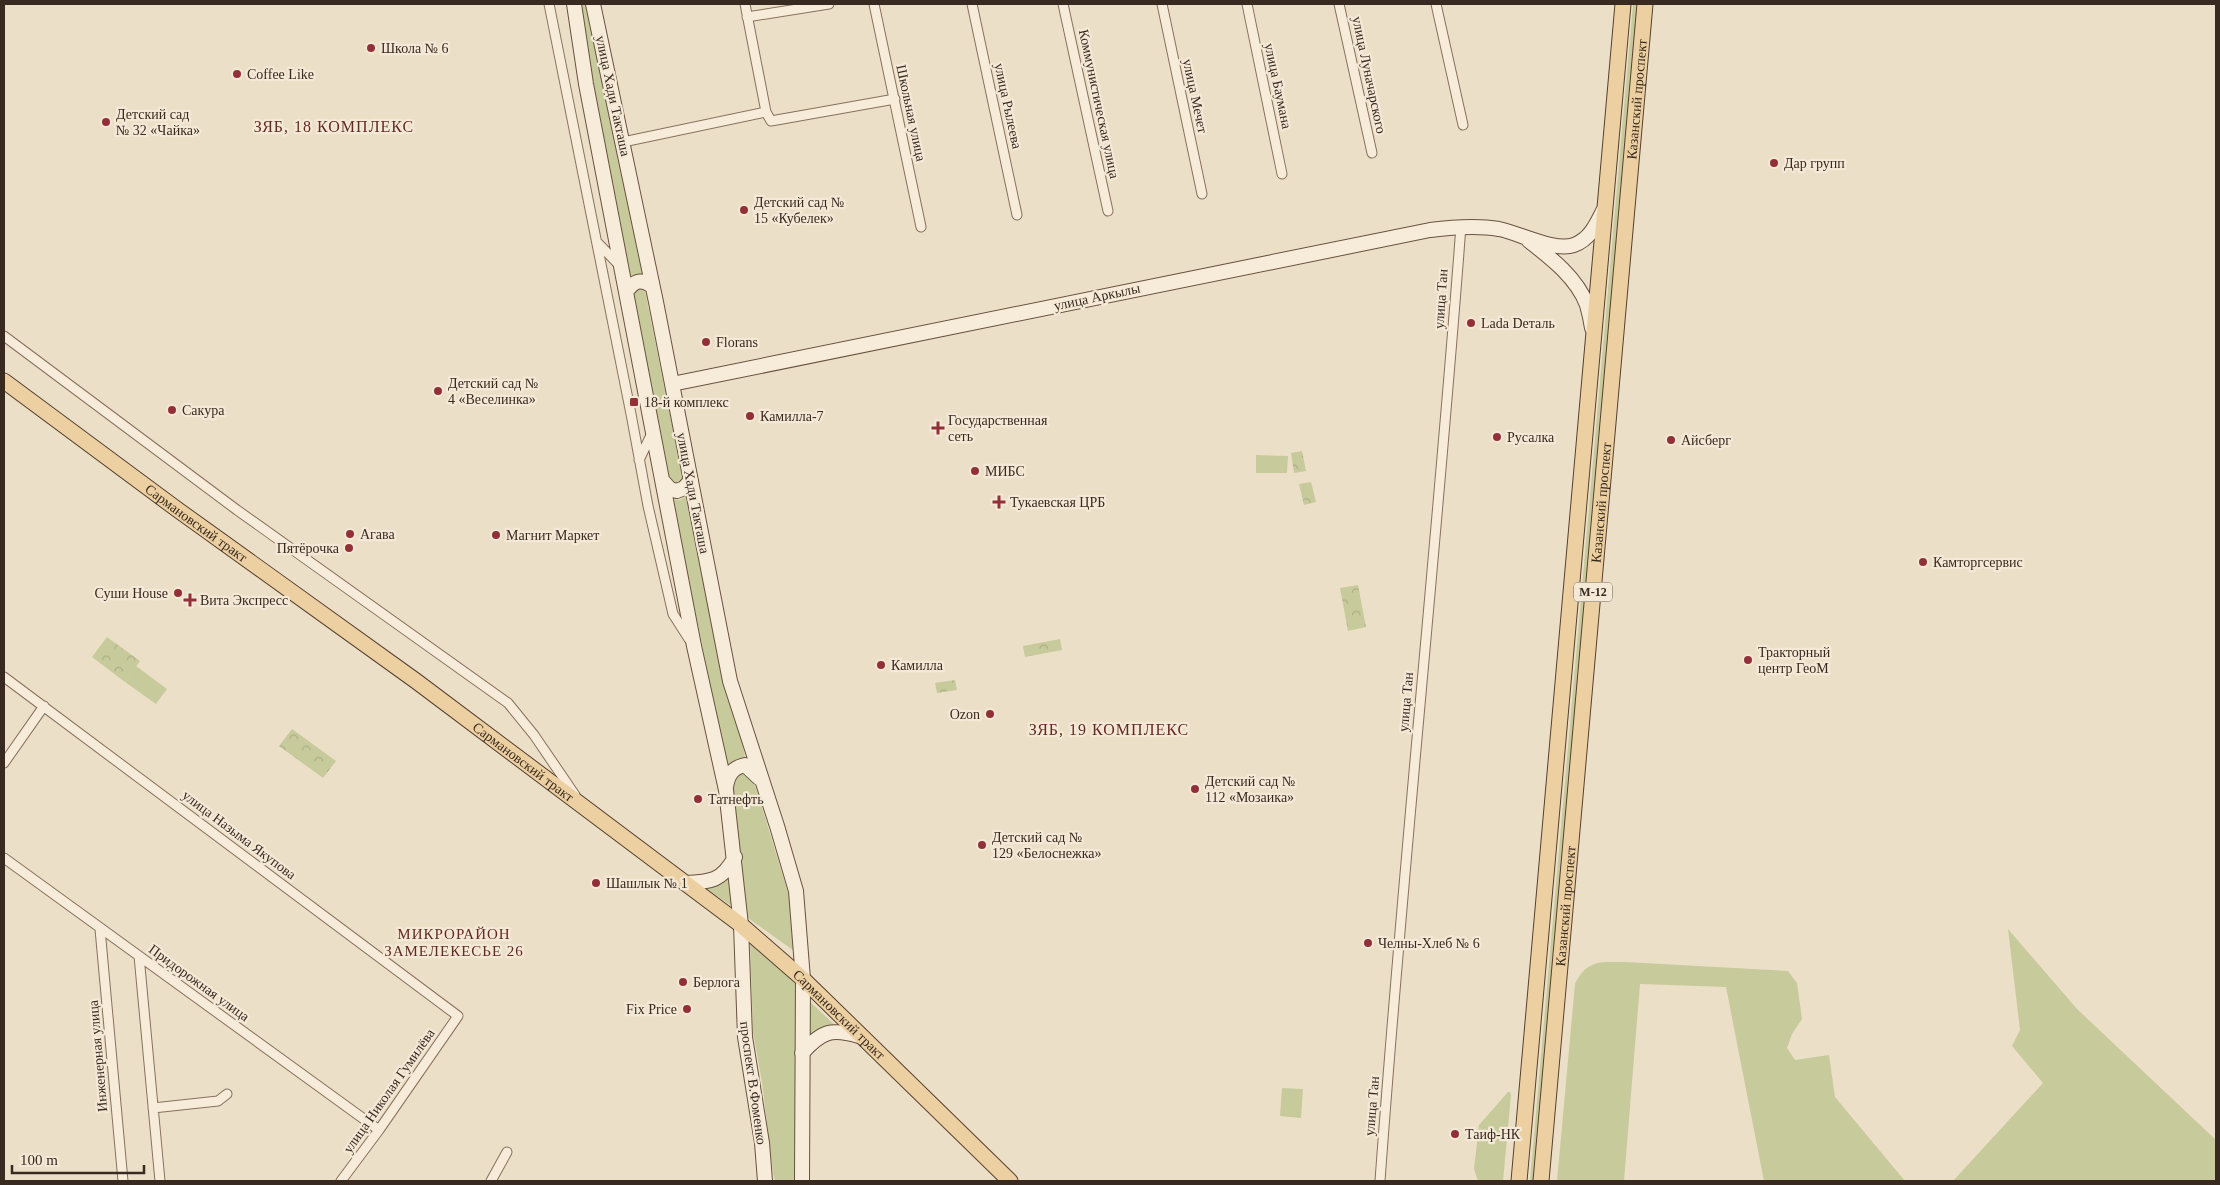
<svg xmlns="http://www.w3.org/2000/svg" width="2220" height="1185" font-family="'Times New Roman',serif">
<defs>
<pattern id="forest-crowns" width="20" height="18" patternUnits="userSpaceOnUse" patternTransform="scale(1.25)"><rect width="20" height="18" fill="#c7ca9b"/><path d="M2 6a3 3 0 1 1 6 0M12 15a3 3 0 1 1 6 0" fill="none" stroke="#acae85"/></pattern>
</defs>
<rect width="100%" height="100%" fill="#ecdfc7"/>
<!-- green -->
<path fill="#c7ca9b" d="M 578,4 L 587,4 L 643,277 L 636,274 L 629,279 L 592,92 Z
M 1633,4 L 1638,4 L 1535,1181 L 1530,1181 Z
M 643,287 L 645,291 L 683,480 L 676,485 L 668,480 L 632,292 L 634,289 Z
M 1256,455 L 1288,456 L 1287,473 L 1256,473 Z
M 686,496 L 725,684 L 741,736 L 746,762 L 732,763 L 727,766 L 672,499 L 680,500 Z
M 136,666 L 167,689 L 156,704 L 125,682 Z
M 743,773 L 751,778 L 756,788 L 793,909 L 797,953 L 748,918 L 732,788 L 737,775 Z
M 731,872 L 736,909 L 704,887 Z
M 2008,929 L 2077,1009 L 2216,1140 L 2216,1181 L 1953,1181 L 2043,1083 L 2012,1046 L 2020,1030 Z
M 750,941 L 797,986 L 795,1181 L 775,1181 L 773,1173 L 762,1082 L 753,1032 Z
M 1625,962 L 1788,971 L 1797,983 L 1802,1019 L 1792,1034 L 1787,1048 L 1795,1060 L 1829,1055 L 1835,1097 L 1905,1181 L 1764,1181 L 1726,987 L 1640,984 L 1624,1181 L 1630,1181 L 1557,1181 L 1575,984 C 1587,959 1601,962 1625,962 Z
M 806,998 L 836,1026 L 806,1042 Z
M 1282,1088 L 1303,1089 L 1301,1118 L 1280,1116 Z
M 1508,1092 L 1510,1092 L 1511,1095 L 1503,1181 L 1478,1181 L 1474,1169 L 1479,1125 Z"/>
<!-- forest -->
<path fill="url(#forest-crowns)" d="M 1302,451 L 1306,471 L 1294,473 L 1291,453 Z
M 1311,482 L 1316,502 L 1304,505 L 1299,484 Z
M 1358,585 L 1366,627 L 1348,631 L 1340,588 Z
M 107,637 L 140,661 L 125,682 L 92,657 Z
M 1060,639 L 1062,650 L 1025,657 L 1023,646 Z
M 955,680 L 957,690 L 937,693 L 935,683 Z
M 292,729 L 336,761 L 323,778 L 279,746 Z"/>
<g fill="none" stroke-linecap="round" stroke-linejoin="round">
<defs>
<path id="street" d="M 549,4 L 631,414 L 648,506 L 673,614 L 689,639
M 745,4 L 766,112 L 771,121 L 895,99
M 874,4 L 921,227
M 972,4 L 1017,215
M 1063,4 L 1108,211
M 1162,4 L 1202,194
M 1247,4 L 1282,174
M 1339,4 L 1372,153
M 1436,4 L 1463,125
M 747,17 L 829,4
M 623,142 L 766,112
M 597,242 L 621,267
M 4,336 L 237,510 L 508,703 L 534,735 L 575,795
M 639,460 L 653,431
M 4,677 L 458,1016 L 379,1130 L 341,1181
M 4,763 L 44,706
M 4,858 L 379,1130
M 100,929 L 123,1181
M 139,956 L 160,1181
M 153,1108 L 218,1101 L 227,1094
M 491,1181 L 507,1152
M 1380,1181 C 1403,862 1437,545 1461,226"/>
<path id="secondary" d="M 574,4 L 586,84 L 694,646 L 726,790 L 741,925 L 745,1037 L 762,1143 L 765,1181
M 593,4 L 656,302 L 730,681 L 777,826 L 796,891 L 803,979 L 802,1181
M 1529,241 C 1551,258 1577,278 1587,305 C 1589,312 1591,321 1592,328
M 626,292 C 634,281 640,278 652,286
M 672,384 L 1430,230 C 1453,227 1476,225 1499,229 C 1519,233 1555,252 1574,245 C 1590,239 1596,225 1603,211
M 662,480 L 670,489 L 677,491 L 684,488 L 691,480
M 726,787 C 728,775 732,768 745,765 L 759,778
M 685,883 C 711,882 722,881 735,857
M 802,1053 C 822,1031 831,1028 859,1036"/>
<g id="primary">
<path id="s1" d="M 4,381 L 178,510 L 416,681 L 741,925 L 803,979 L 1010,1181"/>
<path d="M 1519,1181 L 1623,4"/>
<path id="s2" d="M 1541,1181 L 1645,4"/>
</g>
</defs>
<!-- street casing -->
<use href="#street" stroke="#87715d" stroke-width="11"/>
<!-- secondary casing -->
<use href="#secondary" stroke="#695240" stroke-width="16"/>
<!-- primary casing -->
<use href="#primary" stroke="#553f31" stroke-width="17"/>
<!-- street -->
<use href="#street" stroke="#f7ecd9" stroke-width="9"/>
<!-- secondary -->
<use href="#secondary" stroke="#f7ecd9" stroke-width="14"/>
<!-- primary -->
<use href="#primary" stroke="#edd0a1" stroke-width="15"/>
</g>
<!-- markers -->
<g fill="#923037" stroke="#f4e9d6" stroke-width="2">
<circle cx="371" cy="48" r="5"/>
<circle cx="237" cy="74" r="5"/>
<circle cx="106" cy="122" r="5"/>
<circle cx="1774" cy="163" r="5"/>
<circle cx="744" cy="210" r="5"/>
<circle cx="1471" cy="323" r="5"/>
<circle cx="706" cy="342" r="5"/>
<circle cx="438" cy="391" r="5"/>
<rect x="629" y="397" width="10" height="10" rx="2.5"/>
<circle cx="172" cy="410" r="5"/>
<circle cx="750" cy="416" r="5"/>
<path d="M935.5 420.5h5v5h5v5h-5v5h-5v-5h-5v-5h5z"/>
<circle cx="1497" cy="437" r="5"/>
<circle cx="1671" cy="440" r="5"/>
<circle cx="975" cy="471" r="5"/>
<path d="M996.5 494.5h5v5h5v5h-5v5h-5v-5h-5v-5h5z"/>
<circle cx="350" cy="534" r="5"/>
<circle cx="496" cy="535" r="5"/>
<circle cx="349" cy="548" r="5"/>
<circle cx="1923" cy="562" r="5"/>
<circle cx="178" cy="593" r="5"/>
<path d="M187.5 592.5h5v5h5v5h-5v5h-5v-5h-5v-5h5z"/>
<circle cx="1748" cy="660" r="5"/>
<circle cx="881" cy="665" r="5"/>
<circle cx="990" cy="714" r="5"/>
<circle cx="1195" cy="789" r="5"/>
<circle cx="698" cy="799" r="5"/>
<circle cx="982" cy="845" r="5"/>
<circle cx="596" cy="883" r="5"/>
<circle cx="1368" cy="943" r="5"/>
<circle cx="683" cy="982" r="5"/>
<circle cx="687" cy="1009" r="5"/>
<circle cx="1455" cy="1134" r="5"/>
</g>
<g text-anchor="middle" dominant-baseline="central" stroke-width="4.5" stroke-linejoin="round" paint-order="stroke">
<!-- shield labels -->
<rect fill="#f4e9d6" stroke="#706357" stroke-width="1" x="1574" y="582.5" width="38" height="19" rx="4"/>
<g font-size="12" font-weight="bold" fill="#382a20">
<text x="1593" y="592">М-12</text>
</g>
<!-- poi labels -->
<g font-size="14" fill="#382a20" stroke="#f4e9d6" text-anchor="start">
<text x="381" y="48">Школа № 6</text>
<text x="247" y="74">Coffee Like</text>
<text x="116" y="114">Детский сад<tspan x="116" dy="16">№ 32 «Чайка»</tspan></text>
<text x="1784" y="163">Дар групп</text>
<text x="754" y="202">Детский сад №<tspan x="754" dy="16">15 «Кубелек»</tspan></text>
<text x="1481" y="323">Lada Dеталь</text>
<text x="716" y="342">Florans</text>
<text x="448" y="383">Детский сад №<tspan x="448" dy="16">4 «Веселинка»</tspan></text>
<text x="644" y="402">18-й комплекс</text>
<text x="182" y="410">Сакура</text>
<text x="760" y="416">Камилла-7</text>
<text x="948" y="420">Государственная<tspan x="948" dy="16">сеть</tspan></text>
<text x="1507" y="437">Русалка</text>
<text x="1681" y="440">Айсберг</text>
<text x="985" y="471">МИБС</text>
<text x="1010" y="502">Тукаевская ЦРБ</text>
<text x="360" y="534">Агава</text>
<text x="506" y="535">Магнит Маркет</text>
<text x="339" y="548" text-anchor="end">Пятёрочка</text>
<text x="1933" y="562">Камторгсервис</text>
<text x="168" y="593" text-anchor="end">Суши House</text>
<text x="200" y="600">Вита Экспресс</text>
<text x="1758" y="652">Тракторный<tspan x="1758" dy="16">центр ГеоМ</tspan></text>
<text x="891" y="665">Камилла</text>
<text x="980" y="714" text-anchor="end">Ozon</text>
<text x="1205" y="781">Детский сад №<tspan x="1205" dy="16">112 «Мозаика»</tspan></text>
<text x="708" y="799">Татнефть</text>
<text x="992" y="837">Детский сад №<tspan x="992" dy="16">129 «Белоснежка»</tspan></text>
<text x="606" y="883">Шашлык № 1</text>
<text x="1378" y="943">Челны-Хлеб № 6</text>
<text x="693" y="982">Берлога</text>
<text x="677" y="1009" text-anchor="end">Fix Price</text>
<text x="1465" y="1134">Таиф-НК</text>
</g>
<!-- street labels -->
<g font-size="14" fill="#382a20" stroke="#f4e9d6">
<text transform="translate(1369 75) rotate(78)">улица Луначарского</text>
<text transform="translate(1278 86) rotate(78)">улица Баумана</text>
<text transform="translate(613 96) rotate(78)">улица Хади Такташа</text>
<text transform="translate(1195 96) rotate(78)">улица Мечет</text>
<text stroke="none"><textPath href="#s2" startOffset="1086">Казанский проспект</textPath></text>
<text transform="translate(1099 104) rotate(78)">Коммунистическая улица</text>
<text transform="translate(1008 106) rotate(78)">улица Рылеева</text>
<text transform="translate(911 113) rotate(78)">Школьная улица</text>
<text transform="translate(1097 297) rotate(-12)">улица Аркылы</text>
<text transform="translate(1441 299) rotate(-86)">улица Тан</text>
<text transform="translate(693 493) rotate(79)">улица Хади Такташа</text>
<text stroke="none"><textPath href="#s2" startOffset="681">Казанский проспект</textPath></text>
<text stroke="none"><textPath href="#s1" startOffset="239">Сармановский тракт</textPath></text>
<text transform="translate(1406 702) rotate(-85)">улица Тан</text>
<text stroke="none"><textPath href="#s1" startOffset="644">Сармановский тракт</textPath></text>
<text transform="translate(239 835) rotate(37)">улица Назыма Якупова</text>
<text stroke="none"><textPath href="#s2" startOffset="276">Казанский проспект</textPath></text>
<text transform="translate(199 983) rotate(36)">Придорожная улица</text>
<text stroke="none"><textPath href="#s1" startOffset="1049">Сармановский тракт</textPath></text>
<text transform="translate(98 1056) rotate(-95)">Инженерная улица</text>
<text transform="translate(753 1083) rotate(82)">проспект В.Фоменко</text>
<text transform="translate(389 1091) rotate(-55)">улица Николая Гумилёва</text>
<text transform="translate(1372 1106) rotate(-85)">улица Тан</text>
</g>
<!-- neighbourhood labels -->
<g font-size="15" letter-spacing="1" fill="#622b22" stroke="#f4e9d6">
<text x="454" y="934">МИКРОРАЙОН<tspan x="454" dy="17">ЗАМЕЛЕКЕСЬЕ 26</tspan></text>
</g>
<!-- quarter labels -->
<g font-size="16" letter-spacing="1" fill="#622b22" stroke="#f4e9d6">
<text x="334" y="126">ЗЯБ, 18 КОМПЛЕКС</text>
<text x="1109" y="729">ЗЯБ, 19 КОМПЛЕКС</text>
</g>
</g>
<!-- border -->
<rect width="2220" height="1185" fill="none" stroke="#382a20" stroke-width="10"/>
<!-- scale -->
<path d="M12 1165v8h132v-8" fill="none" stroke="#382a20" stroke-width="2.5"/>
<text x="20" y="1165" font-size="15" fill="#382a20" stroke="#f4e9d6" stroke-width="4" paint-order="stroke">100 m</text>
</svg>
